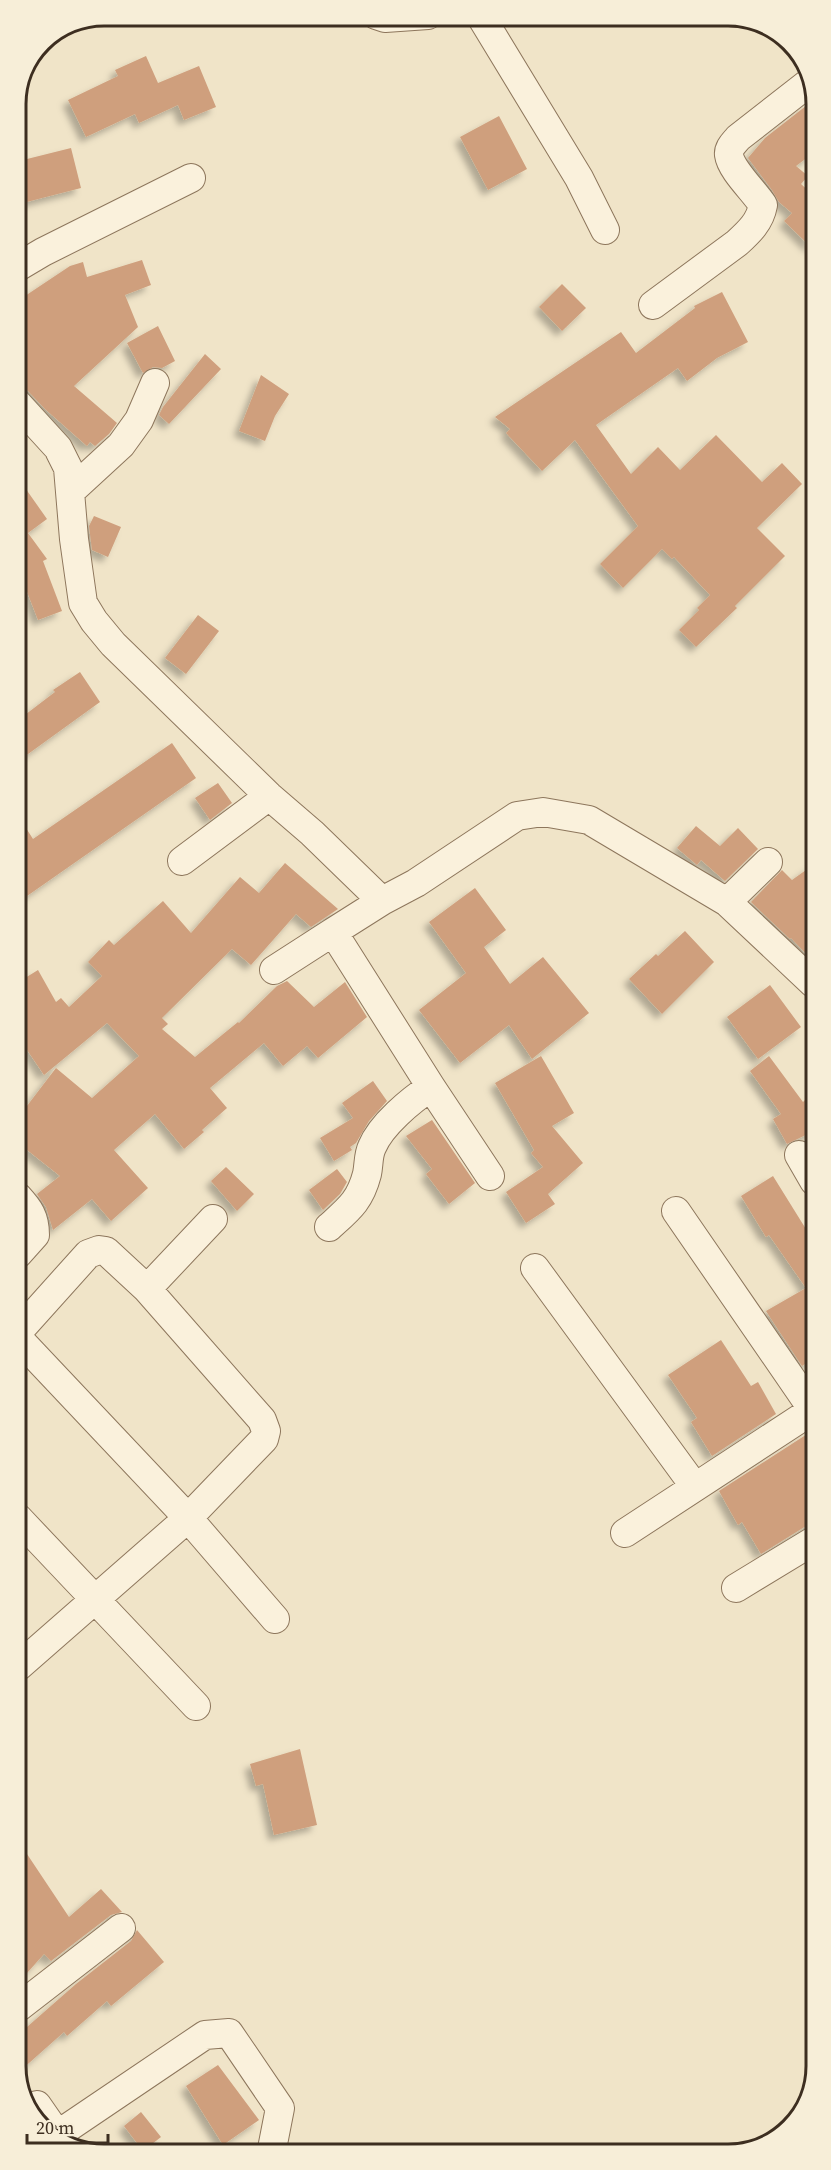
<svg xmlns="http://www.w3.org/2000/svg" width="831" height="2170" font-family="'Source Serif 4',serif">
<defs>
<filter id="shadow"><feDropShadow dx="-5.5" dy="5.5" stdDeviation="3" flood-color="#0004"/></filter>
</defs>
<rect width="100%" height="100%" fill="#f0e4c8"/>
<!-- building -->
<path fill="#cf9f7d" filter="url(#shadow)" d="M 146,56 L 158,83 L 199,66 L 216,107 L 184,120 L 178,105 L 139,123 L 135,114 L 86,137 L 68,100 L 118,76 L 115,70 Z
M 811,102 L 812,154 L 796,166 L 808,176 L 801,184 L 812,194 L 812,248 L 784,221 L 792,213 L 779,202 L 772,190 L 748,158 L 765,138 Z
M 499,116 L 527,169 L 488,190 L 460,137 Z
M 71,148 L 81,188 L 15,205 L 15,162 Z
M 142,260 L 151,285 L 125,295 L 138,327 L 74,386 L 117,423 L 109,434 L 95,446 L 90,442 L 87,446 L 45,409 L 28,391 L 16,386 L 16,302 L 70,266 L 83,262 L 87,277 Z
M 562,284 L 586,308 L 562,331 L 539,307 Z
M 722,292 L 748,342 L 717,358 L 687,381 L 678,368 L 596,425 L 631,474 L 658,447 L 680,470 L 716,435 L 762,482 L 782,463 L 802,484 L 757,528 L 785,556 L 735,606 L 737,608 L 696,647 L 679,630 L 699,610 L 697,608 L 710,595 L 674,557 L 672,559 L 662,549 L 623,588 L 600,564 L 638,526 L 575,440 L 542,471 L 506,433 L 510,429 L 495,417 L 621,332 L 636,353 L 695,308 L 694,306 Z
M 158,326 L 175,361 L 162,368 L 153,367 L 143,373 L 127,343 Z
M 205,354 L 221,369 L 169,424 L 159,415 L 163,407 Z
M 261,375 L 289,394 L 275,416 L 265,441 L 239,431 Z
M 16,475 L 47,519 L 28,533 L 47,559 L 43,561 L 62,611 L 38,620 L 24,584 L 16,573 Z
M 94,516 L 121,527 L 108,557 L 92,550 L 89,526 Z
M 198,615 L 219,631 L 186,674 L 165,658 Z
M 80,672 L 100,702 L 17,762 L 17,721 L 55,692 L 53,690 Z
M 172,743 L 196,778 L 17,903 L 17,814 L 33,839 Z
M 218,783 L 232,803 L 210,820 L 195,798 Z
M 696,826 L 720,846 L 738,828 L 758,849 L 725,881 L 701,860 L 697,865 L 677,848 Z
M 285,863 L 338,909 L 311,927 L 296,914 L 251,965 L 232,949 L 162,1018 L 168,1024 L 162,1029 L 195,1057 L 238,1022 L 239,1023 L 277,986 L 287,981 L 314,1007 L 345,982 L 367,1017 L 318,1058 L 307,1046 L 283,1066 L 264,1043 L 210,1088 L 227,1108 L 202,1130 L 204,1132 L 184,1149 L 155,1114 L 114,1150 L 148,1188 L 111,1221 L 92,1199 L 53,1230 L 46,1207 L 37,1194 L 60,1176 L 17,1142 L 17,1119 L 56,1068 L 92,1098 L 139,1056 L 107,1023 L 44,1075 L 17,1035 L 17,983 L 38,970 L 56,1002 L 61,998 L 69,1007 L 102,976 L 88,962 L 109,940 L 114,945 L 163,901 L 191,933 L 240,877 L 259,893 Z
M 813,865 L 813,961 L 791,938 L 790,939 L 751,902 L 782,870 L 792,880 Z
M 475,888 L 506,930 L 484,947 L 510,984 L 543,957 L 589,1013 L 532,1059 L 509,1025 L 460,1063 L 419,1010 L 466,973 L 429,922 Z
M 685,931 L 714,962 L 662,1014 L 629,979 L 656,954 L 658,956 Z
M 770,985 L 801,1027 L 758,1059 L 727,1017 Z
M 541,1056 L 574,1113 L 552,1126 L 583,1163 L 548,1194 L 555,1204 L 526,1223 L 506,1192 L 543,1167 L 531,1153 L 534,1150 L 495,1083 Z
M 769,1056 L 803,1102 L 805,1100 L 814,1116 L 814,1131 L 787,1144 L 773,1119 L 781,1114 L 750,1071 Z
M 373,1081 L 387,1101 L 369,1121 L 356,1143 L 350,1147 L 352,1150 L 334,1161 L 320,1138 L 353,1118 L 342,1103 Z
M 432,1120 L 475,1183 L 449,1204 L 426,1174 L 432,1169 L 406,1136 Z
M 226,1167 L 254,1194 L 237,1211 L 211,1181 Z
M 337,1169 L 347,1182 L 340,1194 L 323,1210 L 309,1190 Z
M 773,1176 L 814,1242 L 814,1358 L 802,1366 L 766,1311 L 806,1288 L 769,1235 L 766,1237 L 741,1196 Z
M 721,1340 L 751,1386 L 758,1382 L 776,1414 L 712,1456 L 691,1422 L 697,1418 L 668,1375 Z
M 815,1429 L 815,1524 L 806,1526 L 761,1554 L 742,1522 L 738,1525 L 719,1491 Z
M 300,1749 L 317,1825 L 274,1835 L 263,1784 L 256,1786 L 250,1764 Z
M 19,1842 L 69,1917 L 101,1889 L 122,1912 L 111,1915 L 51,1961 L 44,1954 L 19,1982 Z
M 137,1930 L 164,1962 L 111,2006 L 107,2001 L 67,2036 L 64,2032 L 20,2071 L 19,2034 L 76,1984 L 131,1941 Z
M 218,2065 L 259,2120 L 223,2145 L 186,2086 Z
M 141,2112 L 161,2137 L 143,2151 L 124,2126 Z"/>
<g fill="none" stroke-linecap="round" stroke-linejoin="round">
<defs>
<path id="minor" d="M 376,15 L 385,18 L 428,15
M 480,15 L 579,178 L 605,230
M 16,268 L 43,252 L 191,178
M 653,305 L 737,243 C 749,232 760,222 763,205 C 754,191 731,170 729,155 C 728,148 734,143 738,138 L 811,81
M 16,402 L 58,448 L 68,468 L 74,539 L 83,603 L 94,621 L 113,644 L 269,796 L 312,833 L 382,901 L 416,883 L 517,816 L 543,812 L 589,820 L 727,902 L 813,983
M 71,491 L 121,445 L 139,420 L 155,383
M 182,861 L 269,796
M 382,901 L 333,932 L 431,1087 L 490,1176
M 727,902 L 768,862
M 274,970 L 333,932
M 799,1155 L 814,1181
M 18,1197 C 29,1209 35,1217 35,1235 L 18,1254
M 676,1211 L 813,1410 L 814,1409
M 329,1227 C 349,1209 360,1201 367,1174 C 369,1165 368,1155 372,1147 C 381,1125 411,1100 431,1087
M 535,1268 L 695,1487
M 18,1332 L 88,1254 L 99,1250 L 106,1251 L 147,1289 L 213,1219
M 18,1338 L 188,1518 L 275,1619
M 18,1518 L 196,1706
M 625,1533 L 813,1410
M 736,1588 L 815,1540
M 19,1666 L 188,1518 L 264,1439 L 266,1431 L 262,1420 L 147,1289
M 19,2007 L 121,1928
M 37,2105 L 62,2141
M 57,2135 L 205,2035 L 229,2033 L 280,2108 L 271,2154"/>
</defs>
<!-- minor casing -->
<use href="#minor" stroke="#8d765c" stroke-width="30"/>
<!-- minor -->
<use href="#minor" stroke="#faf1dc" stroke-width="28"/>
</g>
<!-- crop -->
<path d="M0 0H831V2170H0ZM104 26H728A78 78 0 0 1 806 104V2066A78 78 0 0 1 728 2144H104A78 78 0 0 1 26 2066V104A78 78 0 0 1 104 26Z" fill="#f7eed8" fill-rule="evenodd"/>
<path fill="none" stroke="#3d2e20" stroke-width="3" d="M104 26H728A78 78 0 0 1 806 104V2066A78 78 0 0 1 728 2144H104A78 78 0 0 1 26 2066V104A78 78 0 0 1 104 26Z"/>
<!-- scale -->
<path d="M27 2134v9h81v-9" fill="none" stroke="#3d2e20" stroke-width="3"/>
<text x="36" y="2134" font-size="18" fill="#3d2e20" stroke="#f7eed8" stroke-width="4.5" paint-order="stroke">20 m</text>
</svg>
